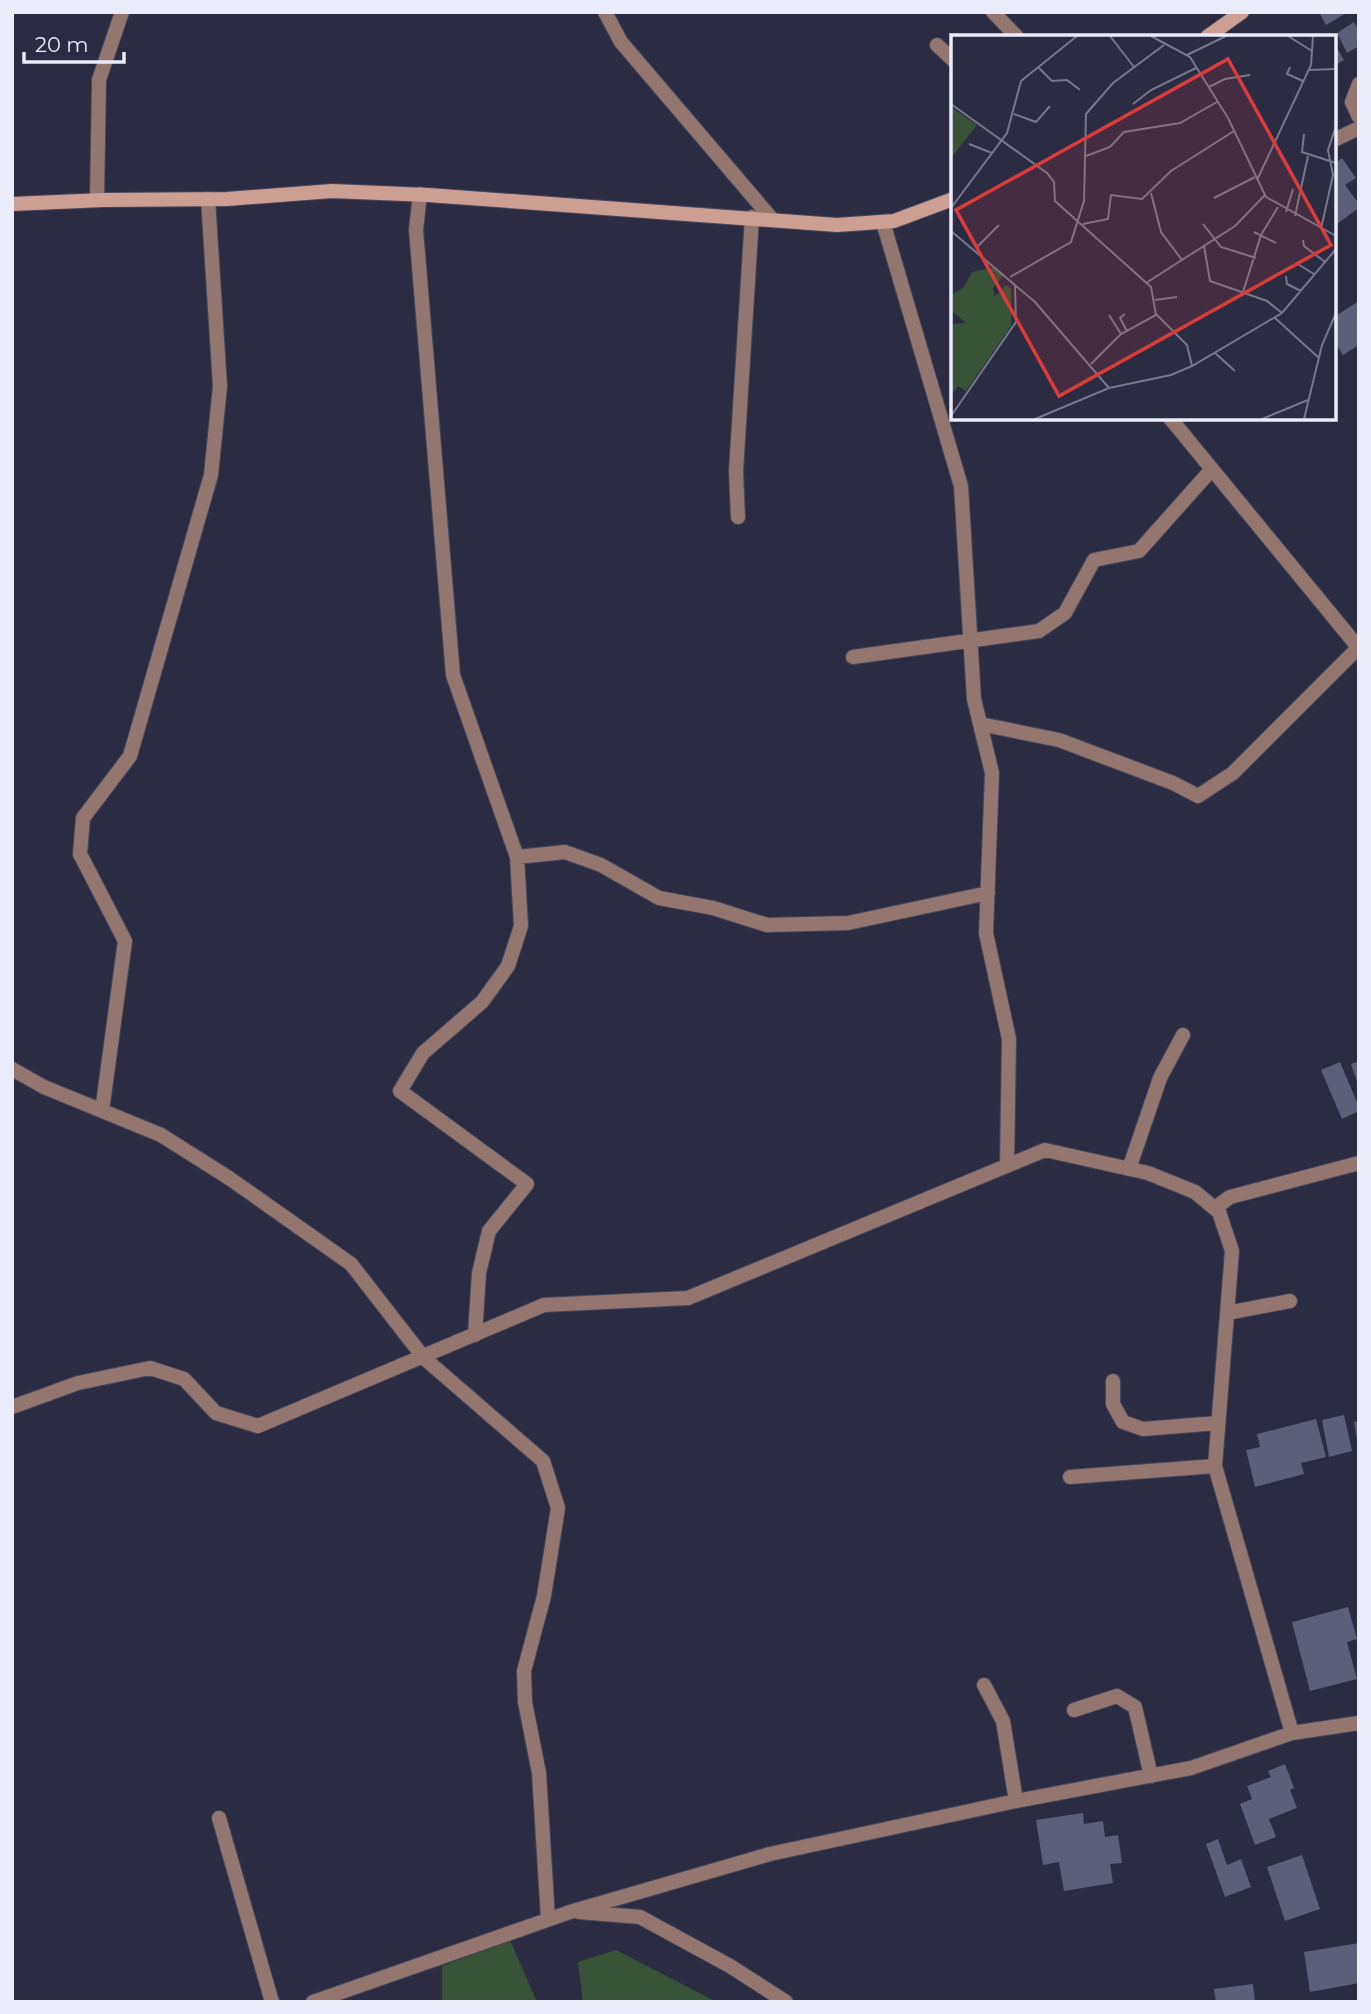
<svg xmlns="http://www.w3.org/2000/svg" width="1371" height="2014" font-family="Montserrat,sans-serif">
<rect width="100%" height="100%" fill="#2b2b42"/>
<!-- green -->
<path fill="#395338" d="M 510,1940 L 537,2002 L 442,2002 L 442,1966 Z
M 616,1950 L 713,2000 L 716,2002 L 583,2002 L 578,1962 Z"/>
<!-- building -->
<path fill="#5d5e77" d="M 1319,12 L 1348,12 L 1326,25 Z
M 1354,22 L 1359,30 L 1359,46 L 1347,53 L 1337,33 Z
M 1334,43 L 1344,60 L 1334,66 Z
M 1342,158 L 1356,178 L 1345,185 L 1359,204 L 1359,208 L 1334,226 L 1334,164 Z
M 1359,301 L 1359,345 L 1343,355 L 1334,341 L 1334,317 Z
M 1359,1061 L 1359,1085 L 1358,1085 L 1351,1064 Z
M 1340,1062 L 1359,1107 L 1359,1111 L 1342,1119 L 1321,1070 Z
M 1344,1415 L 1352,1451 L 1329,1457 L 1322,1420 Z
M 1316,1419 L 1326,1457 L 1301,1463 L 1304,1474 L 1255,1487 L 1246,1450 L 1260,1447 L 1257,1434 Z
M 1359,1421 L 1359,1440 L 1357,1440 L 1354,1422 Z
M 1348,1607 L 1357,1639 L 1347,1642 L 1357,1679 L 1310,1691 L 1292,1622 Z
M 1285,1764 L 1294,1788 L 1290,1790 L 1297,1808 L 1269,1819 L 1276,1837 L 1255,1845 L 1240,1804 L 1252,1799 L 1247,1786 L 1271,1777 L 1268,1771 Z
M 1083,1813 L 1084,1824 L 1103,1821 L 1105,1837 L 1118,1835 L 1122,1863 L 1110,1864 L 1113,1883 L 1064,1891 L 1059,1862 L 1043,1865 L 1036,1820 Z
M 1218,1839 L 1227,1865 L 1241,1859 L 1251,1887 L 1225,1897 L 1206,1844 Z
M 1302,1855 L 1320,1909 L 1285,1921 L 1267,1867 Z
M 1359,1943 L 1359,1983 L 1310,1992 L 1304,1952 Z
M 1253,1984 L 1255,2002 L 1216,2002 L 1214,1989 Z"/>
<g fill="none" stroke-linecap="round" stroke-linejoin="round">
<defs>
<path id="street" d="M 605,12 L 621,42 L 772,219
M 993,12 L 1017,37
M 937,45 L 953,60
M 1359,84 L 1352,102 L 1359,117
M 1334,140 L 1359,128
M 420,194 L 416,230 L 453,675 L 517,857 L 521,926 L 508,966 L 482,1002 L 423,1053 L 400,1091 L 527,1184 L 489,1231 L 479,1273 L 475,1335
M 97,200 L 99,80 L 122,12
M 883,222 L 961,486 L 974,699 L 992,773 L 986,933 L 1009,1039 L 1007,1166
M 1170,418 L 1358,647
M 738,517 L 736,471 L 752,217
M 853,657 L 1039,631 L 1065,613 L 1094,560 L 1139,551 L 1212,469
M 980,724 L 1059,740 L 1173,783 L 1198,796 L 1233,773 L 1359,647
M 517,857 L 565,852 L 601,865 L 659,898 L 713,908 L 767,925 L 848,923 L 988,893
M 12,1069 L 44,1087 L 161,1135 L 229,1178 L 351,1264 L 424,1358 L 543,1461 L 558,1508 L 544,1596 L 524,1671 L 525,1702 L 539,1773 L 548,1919
M 102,1111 L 125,941 L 80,854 L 83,818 L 130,756 L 211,475 L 220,386 L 208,199
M 1129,1169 L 1160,1078 L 1183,1035
M 1215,1208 L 1230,1197 L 1359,1163
M 1227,1313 L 1290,1301
M 1113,1381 L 1113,1404 L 1123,1422 L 1143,1429 L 1218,1423
M 12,1407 L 78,1383 L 150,1368 L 184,1379 L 216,1413 L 258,1426 L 544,1305 L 688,1298 L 1045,1150 L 1148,1173 L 1195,1192 L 1219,1212 L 1232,1251 L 1215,1466 L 1292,1733
M 1070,1477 L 1215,1466
M 984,1685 L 1003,1721 L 1016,1801
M 1074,1710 L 1117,1696 L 1135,1707 L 1151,1776
M 219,1818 L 272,2002
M 579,1912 L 640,1917 L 730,1966 L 786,2002
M 313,2002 L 570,1912 L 770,1854 L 1016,1801 L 1191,1768 L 1292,1733 L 1359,1723"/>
<path id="secondary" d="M 1207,37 L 1242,12
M 12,204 L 103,200 L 227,199 L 332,191 L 428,195 L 837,225 L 894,221 L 953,199"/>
</defs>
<!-- street casing -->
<use href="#street" stroke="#46465c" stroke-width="16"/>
<!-- secondary casing -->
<use href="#secondary" stroke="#46465c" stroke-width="16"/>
<!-- street -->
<use href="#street" stroke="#93766f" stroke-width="14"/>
<!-- secondary -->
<use href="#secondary" stroke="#cd9f94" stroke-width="14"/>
</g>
<!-- overview -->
<g transform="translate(951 35)">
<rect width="385" height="385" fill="#2b2b42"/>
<path d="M 0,72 L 26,90 L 0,123 ZM 44,232 L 53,239 L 42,253 L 44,261 L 55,250 L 60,254 L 60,291 L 15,356 L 7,351 L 0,360 L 0,289 L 15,288 L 0,275 L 0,260 L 12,253 L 21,237 Z" fill="#395338"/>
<path fill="none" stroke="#77788c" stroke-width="2" d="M 159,1 L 183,32M 200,1 L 239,22 L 277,83 L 315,162 L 385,201M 337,1 L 361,16M 236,20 L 275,1M 87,32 L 101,46 L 116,45 L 129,55M 339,32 L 336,39 L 352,46M 357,35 L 385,34M 258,52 L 274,44 L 299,40M 0,69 L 96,138 L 103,147 L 104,166 L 200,252 L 205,280 L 170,299 L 140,329M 182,69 L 200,55 L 245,33M 63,79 L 85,87 L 99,71M 353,99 L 351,117 L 385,128M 18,109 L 41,118M 135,121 L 159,112 L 173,97 L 229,88 L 266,67M 306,145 L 360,30 L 362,1M 200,158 L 210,197 L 231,225M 263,163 L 304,142M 0,173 L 56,98 L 70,46 L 126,1M 335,177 L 342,154M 344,181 L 357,121M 132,189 L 157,184 L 160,160 L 191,164 L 220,136 L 283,96M 252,189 L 270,212 L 305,223M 370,194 L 382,140 L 377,115 L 385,91M 0,196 L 84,267 L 158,353M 303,197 L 325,208M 352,205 L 353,211 L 374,227M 253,211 L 259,246 L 316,266 L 331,278M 25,213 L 48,190M 345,228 L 363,239M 335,241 L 336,249 L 350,256M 59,242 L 120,207 L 133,166 L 135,79 L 162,48 L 213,10M 195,248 L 284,191 L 314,160M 292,257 L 310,200 L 327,172M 204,265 L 226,262M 174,279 L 169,283 L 176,296M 205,279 L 236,310 L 241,331M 158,280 L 170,299M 324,283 L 368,323M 264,318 L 284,336M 0,381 L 65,287 L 64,251M 84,384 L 158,353 L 220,340 L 241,331 L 331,278 L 385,214M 311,384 L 357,365M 353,384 L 371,310 L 385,278"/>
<path fill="#d83c3d" fill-opacity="0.15" stroke="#d83c3d" stroke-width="3.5" d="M 277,24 L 380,210 L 108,361 L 5,175 Z"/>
<rect width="385" height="385" fill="none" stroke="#eaecfa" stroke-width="3.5"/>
</g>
<!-- border -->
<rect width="1371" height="2014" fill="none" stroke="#eaecfa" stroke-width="28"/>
<!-- scale -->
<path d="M24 52v10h100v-10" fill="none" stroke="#eaecfa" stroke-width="3.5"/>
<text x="35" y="52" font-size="21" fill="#eaecfa" stroke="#2b2b42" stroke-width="5" paint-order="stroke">20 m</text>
</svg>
